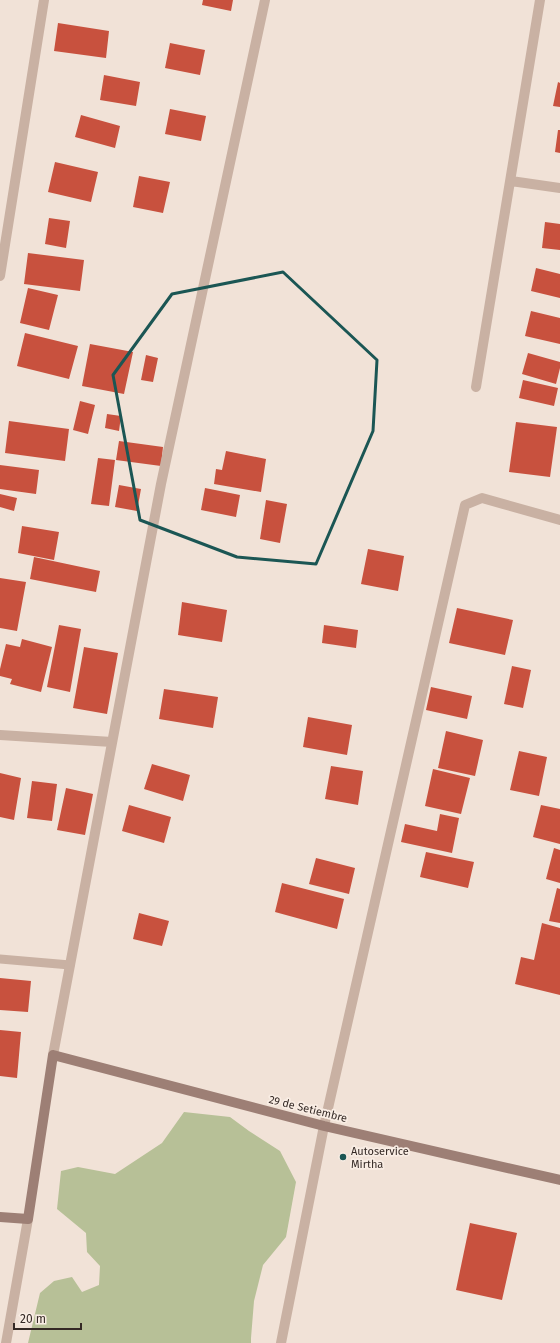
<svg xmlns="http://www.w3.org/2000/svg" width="560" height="1343" font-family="'Fira Sans',sans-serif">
<rect width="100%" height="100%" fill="#f1e2d7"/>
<!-- green -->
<path fill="#b7c097" d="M 184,1112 L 230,1117 L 249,1131 L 280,1151 L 296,1182 L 286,1237 L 263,1265 L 254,1301 L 251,1338 L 251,1343 L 28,1343 L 40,1293 L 54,1281 L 72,1277 L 82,1292 L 99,1285 L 100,1266 L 87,1252 L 86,1233 L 57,1209 L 61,1171 L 78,1167 L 115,1174 L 162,1143 Z"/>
<!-- building -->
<path fill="#c8513e" d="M 203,0 L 233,0 L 231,11 L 202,5 Z
M 58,23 L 109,31 L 106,58 L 54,51 Z
M 170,43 L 205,50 L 200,75 L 165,68 Z
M 104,75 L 140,82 L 136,106 L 100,100 Z
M 558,82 L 560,83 L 560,107 L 553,106 Z
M 170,109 L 206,116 L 201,141 L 165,134 Z
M 81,115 L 120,126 L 115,148 L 75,137 Z
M 558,130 L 560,130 L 560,153 L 555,152 Z
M 55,162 L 98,172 L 91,202 L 48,192 Z
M 139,176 L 170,182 L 163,213 L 133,207 Z
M 49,218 L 70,221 L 66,248 L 45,244 Z
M 545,222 L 560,224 L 560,250 L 542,248 Z
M 28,253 L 84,260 L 80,291 L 24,284 Z
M 536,268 L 560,274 L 560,298 L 531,291 Z
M 28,288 L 58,295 L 49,330 L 20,323 Z
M 531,311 L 560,318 L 560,344 L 525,336 Z
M 25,333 L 78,346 L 69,379 L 17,366 Z
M 90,344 L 133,352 L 124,394 L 82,386 Z
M 528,353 L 560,362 L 560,368 L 556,384 L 522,374 Z
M 146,355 L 158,358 L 153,382 L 141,380 Z
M 523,380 L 558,388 L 554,406 L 519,398 Z
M 80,401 L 95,405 L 88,434 L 73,430 Z
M 107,414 L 121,416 L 119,431 L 105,428 Z
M 9,421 L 69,429 L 65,461 L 5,453 Z
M 516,422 L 557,427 L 550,477 L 509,472 Z
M 119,441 L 163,447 L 161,466 L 116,460 Z
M 226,451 L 266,459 L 261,492 L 214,484 L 216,469 L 222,470 Z
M 98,458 L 115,460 L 109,506 L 91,504 Z
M 0,465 L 39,470 L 36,494 L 0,489 Z
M 119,485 L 141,489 L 137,511 L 115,507 Z
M 205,488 L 240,495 L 236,517 L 201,510 Z
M 0,494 L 17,498 L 14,511 L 0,507 Z
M 266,500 L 287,504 L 280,543 L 260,539 Z
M 22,526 L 59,532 L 54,560 L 18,553 Z
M 368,549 L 404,556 L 398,591 L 361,584 Z
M 34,557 L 100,571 L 96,592 L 30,579 Z
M 0,578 L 26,582 L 17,631 L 0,628 Z
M 182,602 L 227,610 L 222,642 L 178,635 Z
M 457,608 L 513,620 L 505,655 L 449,643 Z
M 59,625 L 81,629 L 70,692 L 47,687 Z
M 324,625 L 358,630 L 356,648 L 322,643 Z
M 22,639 L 52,647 L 41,692 L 10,684 L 12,679 L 0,676 L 0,669 L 6,644 L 20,647 Z
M 84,647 L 118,653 L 107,714 L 73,708 Z
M 512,666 L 531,670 L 523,708 L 504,704 Z
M 431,687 L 472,696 L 467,719 L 426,710 Z
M 164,689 L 218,697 L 213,728 L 159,719 Z
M 308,717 L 352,725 L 347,755 L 303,747 Z
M 446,731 L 483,740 L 475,776 L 438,768 Z
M 519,751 L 547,757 L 539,796 L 510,790 Z
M 152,764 L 190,775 L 183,801 L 144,789 Z
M 331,766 L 363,771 L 358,805 L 325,799 Z
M 433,769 L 470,778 L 461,814 L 425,806 Z
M 0,773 L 21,778 L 14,820 L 0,817 Z
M 32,781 L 57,784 L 52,821 L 27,818 Z
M 66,788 L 93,794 L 85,835 L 57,830 Z
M 129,805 L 171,817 L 164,843 L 122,831 Z
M 541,805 L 560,809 L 560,844 L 533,837 Z
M 440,814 L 459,818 L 452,853 L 401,842 L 405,824 L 437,831 Z
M 554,848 L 560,850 L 560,883 L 546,879 Z
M 426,852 L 474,862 L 468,888 L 420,877 Z
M 316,858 L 355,868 L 349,894 L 309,884 Z
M 282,883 L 344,899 L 337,929 L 275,912 Z
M 557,888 L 560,889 L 560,923 L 549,921 Z
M 139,913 L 169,921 L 162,946 L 133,939 Z
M 542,923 L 560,928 L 560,995 L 515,984 L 521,957 L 534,960 Z
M 0,978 L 31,981 L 28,1012 L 0,1010 Z
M 0,1030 L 21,1032 L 17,1078 L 0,1076 Z
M 470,1223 L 517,1233 L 502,1300 L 456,1290 Z"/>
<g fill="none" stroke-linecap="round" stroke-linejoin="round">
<!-- lane -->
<path stroke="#c9b1a3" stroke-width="9" d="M 0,959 L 70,965"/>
<!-- street -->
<path stroke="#c9b1a3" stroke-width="10" d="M 511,181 L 560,188
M 0,276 L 44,0
M 476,387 L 540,0
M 0,735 L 112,742
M 53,1055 L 161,484 L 265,0
M 6,1343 L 28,1219
M 281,1343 L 324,1126 L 465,505 L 482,498 L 560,520"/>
<!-- secondary -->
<path stroke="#9d7f75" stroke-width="10" d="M 0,1217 L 28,1219 L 53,1055 L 324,1126 L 560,1180"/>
</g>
<!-- marked area -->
<path fill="none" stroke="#1b5654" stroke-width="3" stroke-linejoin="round" d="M 283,272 L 377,360 L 373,431 L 316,564 L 237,557 L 140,520 L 113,375 L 172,294 Z"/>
<!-- markers -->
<circle fill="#1b5654" stroke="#f9ede4" stroke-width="1.5" cx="343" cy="1157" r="4"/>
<g text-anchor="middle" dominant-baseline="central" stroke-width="3.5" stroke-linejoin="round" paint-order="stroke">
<!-- street labels -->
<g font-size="11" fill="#342925" stroke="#f9ede4">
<text transform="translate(308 1109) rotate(14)">29 de Setiembre</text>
</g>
<!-- poi labels -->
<g font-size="11" fill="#342925" stroke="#f9ede4" text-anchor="start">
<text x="351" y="1151">Autoservice<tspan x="351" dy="13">Mirtha</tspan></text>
</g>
</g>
<!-- scale -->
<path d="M14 1323v6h67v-6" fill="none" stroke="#342925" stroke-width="2"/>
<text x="20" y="1323" font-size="12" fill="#342925" stroke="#f9ede4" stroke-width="3" paint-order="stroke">20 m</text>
</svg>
